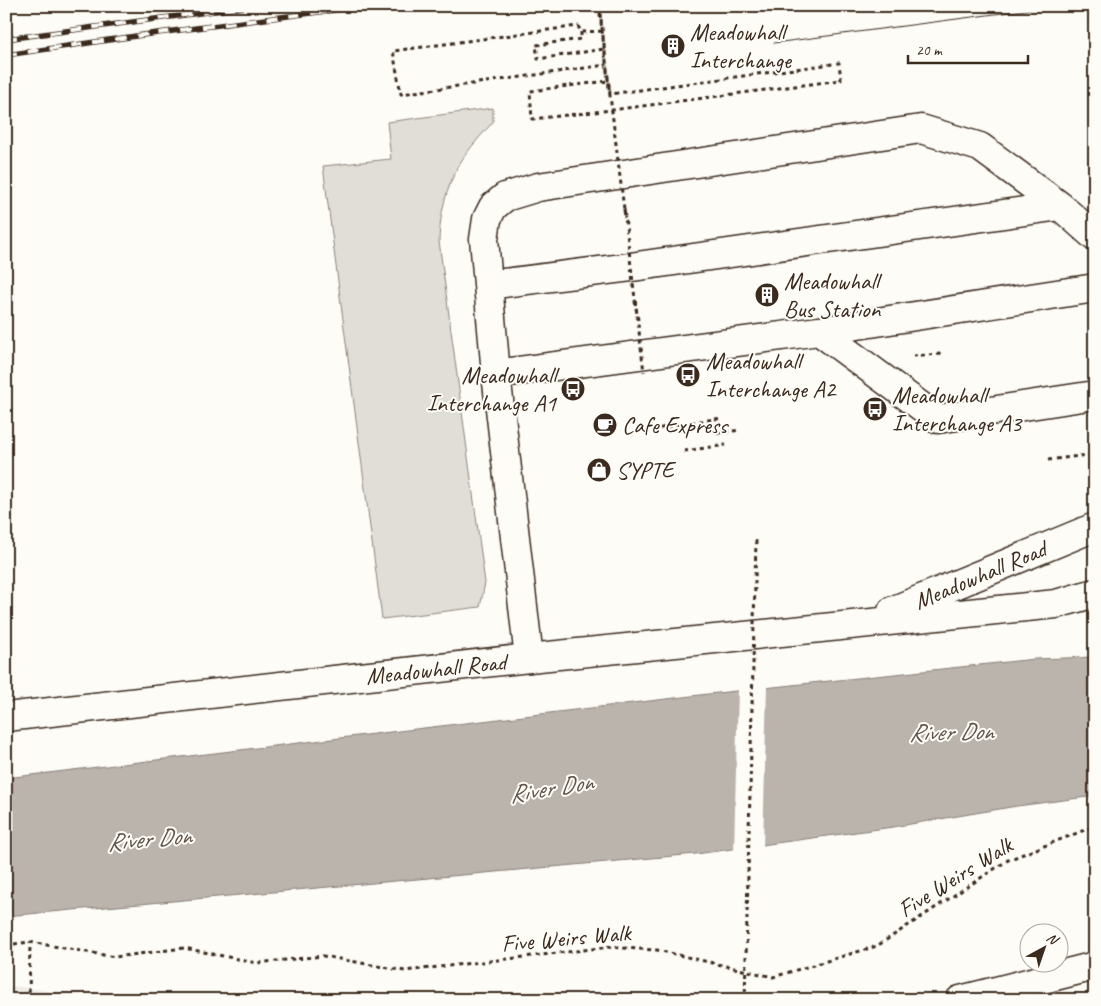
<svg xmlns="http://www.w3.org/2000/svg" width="1101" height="1006" font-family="Caveat,sans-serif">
<rect width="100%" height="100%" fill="#fdfcf7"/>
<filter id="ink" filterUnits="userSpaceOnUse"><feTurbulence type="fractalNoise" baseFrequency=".02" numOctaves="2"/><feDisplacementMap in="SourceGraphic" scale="10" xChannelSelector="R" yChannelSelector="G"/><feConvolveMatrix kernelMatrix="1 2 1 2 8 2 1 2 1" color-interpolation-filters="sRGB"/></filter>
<g filter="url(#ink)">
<!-- built -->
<path fill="#efece7" d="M 6,985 L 96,998 L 120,1000 L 6,1000 Z"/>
<!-- green -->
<path fill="#e1ded7" stroke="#8e847a" d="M 493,108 L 493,122 C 484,132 474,143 466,154 C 448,179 440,211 439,241 L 485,583 L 480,607 L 382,619 L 323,166 L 391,159 L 387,122 Z"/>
<!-- water -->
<path fill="#bbb4ad" stroke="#887d74" d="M 1095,657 L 1095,796 L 1017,806 L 893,827 L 696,854 L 6,916 L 6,778 L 708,694 L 1035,659 Z"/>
<!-- pier -->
<path fill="#fdfcf7" d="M 767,685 L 763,847 L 734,851 L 738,688 Z"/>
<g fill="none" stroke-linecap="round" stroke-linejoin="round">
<defs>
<path id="minor" d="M 488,285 L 631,267 L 1060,206
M 819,331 L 938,419 L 1095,395
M 496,374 L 819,331 L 1095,288
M 529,658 L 496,374 L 484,239 L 487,219 L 493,207 L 505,197 L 538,187 L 921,129 L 980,147 L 1060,206 L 1095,237
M 960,1000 L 1095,966"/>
<path id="major" d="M 892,611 L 1095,527
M 6,717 L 529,658 L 1056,604 L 1095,593"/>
</defs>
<!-- minor casing -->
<use href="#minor" stroke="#3b2a1e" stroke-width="31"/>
<!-- major casing -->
<use href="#major" stroke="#3b2a1e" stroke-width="31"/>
<!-- path -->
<path stroke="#3b2a1e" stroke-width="3" stroke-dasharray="4 4" stroke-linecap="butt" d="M 600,11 L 610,94 L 839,63 L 841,80 L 612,110 L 532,119 L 530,91 L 608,81
M 602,31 L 581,32 L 578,26 L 393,51 L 401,94 L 606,65
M 581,32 L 581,39 L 536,45 L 538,59 L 604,49
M 624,209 L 625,218
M 635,301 L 638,320
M 913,356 L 942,354
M 652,430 L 681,424 L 722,418
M 717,433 L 740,430
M 684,451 L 726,445
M 1048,460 L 1095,454
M 6,945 L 30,942 L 115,957 L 184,948 L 257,963 L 323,956 L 405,971 L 609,947 L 657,950 L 773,977 L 877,946 L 1008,860 L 1095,826
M 29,1000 L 30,942"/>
<!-- minor -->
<use href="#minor" stroke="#fdfcf7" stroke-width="28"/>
<!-- major -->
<use href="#major" stroke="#fdfcf7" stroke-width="28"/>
<!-- tram -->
<path stroke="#3b2a1e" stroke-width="1" d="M 774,43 L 1056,6"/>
<defs>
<path id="rail" d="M 6,39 L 252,6
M 6,55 L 150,34 L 365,6"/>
</defs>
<!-- rail casing -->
<use href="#rail" stroke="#3b2a1e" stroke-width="5.5"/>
<!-- rail -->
<use href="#rail" stroke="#fdfcf7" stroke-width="4" stroke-dasharray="11" stroke-linecap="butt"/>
<!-- path-bridge -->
<path stroke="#3b2a1e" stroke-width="3" stroke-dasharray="4 4" stroke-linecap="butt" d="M 599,6 L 644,372
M 745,1000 L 756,540"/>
</g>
</g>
<!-- icons -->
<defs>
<symbol id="building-disc" viewBox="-11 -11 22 22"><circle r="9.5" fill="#3b2a1e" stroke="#fdfcf7"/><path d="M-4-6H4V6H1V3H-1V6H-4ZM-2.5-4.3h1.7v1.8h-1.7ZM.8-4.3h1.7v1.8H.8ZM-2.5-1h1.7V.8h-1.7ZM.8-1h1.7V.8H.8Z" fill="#fff"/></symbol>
<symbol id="bus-disc" viewBox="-11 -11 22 22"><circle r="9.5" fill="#3b2a1e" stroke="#fdfcf7"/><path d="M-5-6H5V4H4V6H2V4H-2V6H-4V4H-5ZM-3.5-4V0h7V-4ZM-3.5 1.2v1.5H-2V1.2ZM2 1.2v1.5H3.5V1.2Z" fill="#fff"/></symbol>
<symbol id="cafe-disc" viewBox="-11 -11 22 22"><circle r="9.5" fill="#3b2a1e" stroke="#fdfcf7"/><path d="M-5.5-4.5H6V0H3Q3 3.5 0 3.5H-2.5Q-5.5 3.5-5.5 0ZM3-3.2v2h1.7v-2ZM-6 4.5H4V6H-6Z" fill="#fff"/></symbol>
<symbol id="shop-disc" viewBox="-11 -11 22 22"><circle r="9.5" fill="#3b2a1e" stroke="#fdfcf7"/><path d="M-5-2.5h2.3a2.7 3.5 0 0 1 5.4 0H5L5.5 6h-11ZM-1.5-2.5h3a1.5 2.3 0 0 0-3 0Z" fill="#fff"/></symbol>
</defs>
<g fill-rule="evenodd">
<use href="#building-disc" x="659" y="32" width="28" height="28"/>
<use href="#building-disc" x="753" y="281" width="28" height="28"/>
<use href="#bus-disc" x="674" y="361" width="28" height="28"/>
<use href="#bus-disc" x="559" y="375" width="28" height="28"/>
<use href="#bus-disc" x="861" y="395" width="28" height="28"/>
<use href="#cafe-disc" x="591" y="411" width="28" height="28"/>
<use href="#shop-disc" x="585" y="456" width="28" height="28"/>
</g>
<g text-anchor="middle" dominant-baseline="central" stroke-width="4" stroke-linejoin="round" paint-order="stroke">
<!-- poi labels -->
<g font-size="24" fill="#3b2a1e" stroke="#fdfcf7" text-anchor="start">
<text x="690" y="32">Meadowhall<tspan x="690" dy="28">Interchange</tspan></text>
<text x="784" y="281">Meadowhall<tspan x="784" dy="28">Bus Station</tspan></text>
<text x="706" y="361">Meadowhall<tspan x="706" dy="28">Interchange A2</tspan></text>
<text x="556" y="375" text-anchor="end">Meadowhall<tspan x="556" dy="28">Interchange A1</tspan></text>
<text x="892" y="395">Meadowhall<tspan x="892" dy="28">Interchange A3</tspan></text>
<text x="622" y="425">Cafe Express</text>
<text x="616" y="470">SYPTE</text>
</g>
<!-- street labels -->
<g font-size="24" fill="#3b2a1e" stroke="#fdfcf7">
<text transform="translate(980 575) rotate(-23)">Meadowhall Road</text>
<text transform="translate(436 669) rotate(-6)">Meadowhall Road</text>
<text transform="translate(955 877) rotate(-32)">Five Weirs Walk</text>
<text transform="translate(566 938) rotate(-5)">Five Weirs Walk</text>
</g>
<!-- water labels -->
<g font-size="25" font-style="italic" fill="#615349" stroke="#fdfcf7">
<text transform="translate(951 732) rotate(-1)">River Don</text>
<text transform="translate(551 788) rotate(-9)">River Don</text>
<text transform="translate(149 839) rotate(-5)">River Don</text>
</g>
</g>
<!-- margin -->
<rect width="1101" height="1006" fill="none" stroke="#fdfcf7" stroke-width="25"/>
<rect x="12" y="12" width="1076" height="981" fill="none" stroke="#3b2a1e" stroke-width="2" filter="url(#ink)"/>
<!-- north arrow -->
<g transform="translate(1044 948) rotate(40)"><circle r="24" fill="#fdfcf7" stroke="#afa8a0"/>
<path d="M0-4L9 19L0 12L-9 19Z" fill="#3b2a1e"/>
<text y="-8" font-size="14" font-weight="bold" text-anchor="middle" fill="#3b2a1e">N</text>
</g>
<!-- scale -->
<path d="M908 55v8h120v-8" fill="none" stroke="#3b2a1e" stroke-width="2.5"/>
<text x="916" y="55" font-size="15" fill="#3b2a1e" stroke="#fdfcf7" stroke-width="4" paint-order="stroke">20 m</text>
</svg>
